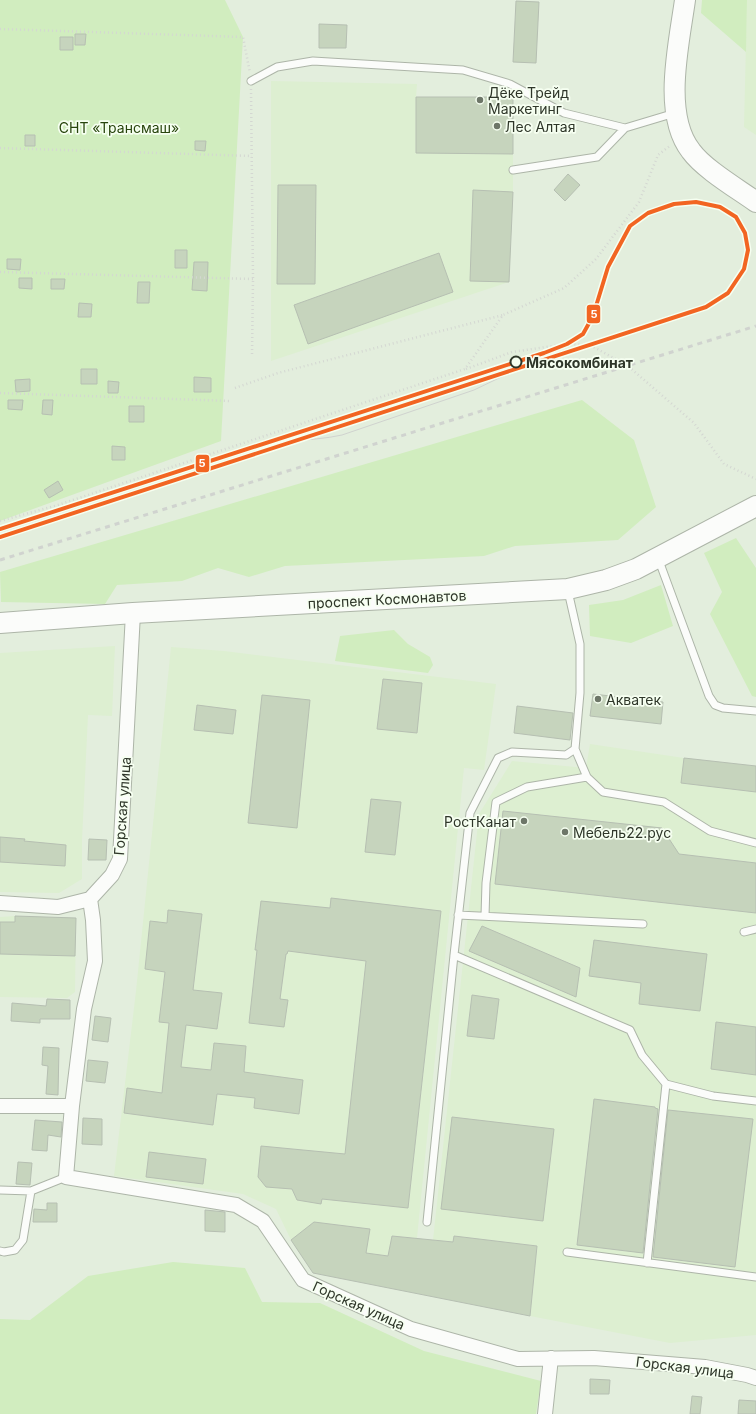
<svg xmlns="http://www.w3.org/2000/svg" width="756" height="1414" font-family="Inter,sans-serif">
<rect width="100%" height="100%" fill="#e3eedd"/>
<!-- built -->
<path fill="#ddefd1" d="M 747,0 L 756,0 L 756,135 L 744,127 Z
M 271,81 L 417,84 L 416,97 L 513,97 L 513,192 L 509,282 L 271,361 Z
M 115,646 L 112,716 L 88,715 L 82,840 L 82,879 L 59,893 L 0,892 L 0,653 Z
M 171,647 L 224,651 L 496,684 L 484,770 L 464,768 L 417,1238 L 392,1236 L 388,1256 L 366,1253 L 369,1229 L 314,1222 L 291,1240 L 276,1209 L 243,1194 L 114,1176 L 136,991 Z
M 590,744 L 684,758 L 756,766 L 756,1335 L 670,1343 L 530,1316 L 537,1246 L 454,1236 L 453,1242 L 433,1240 L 479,814 L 512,761 L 586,768 Z
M 15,916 L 76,918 L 75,992 L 67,998 L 0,997 L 0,917 Z"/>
<!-- green -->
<path fill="#d1edbf" d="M 0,0 L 225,0 L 243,37 L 221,441 L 0,521 Z
M 702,0 L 747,0 L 746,52 L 701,13 Z
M 582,400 L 634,440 L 656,507 L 618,540 L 515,546 L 484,556 L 285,566 L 249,577 L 218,568 L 182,581 L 117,585 L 105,604 L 1,602 L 0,572 Z
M 736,538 L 756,568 L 756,697 L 752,696 L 710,614 L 722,592 L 704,553 Z
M 661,585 L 673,626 L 631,643 L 590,636 L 589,605 L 623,600 Z
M 394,630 L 408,644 L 430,657 L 433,665 L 428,673 L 335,661 L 340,636 Z
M 173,1262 L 245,1268 L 262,1302 L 320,1303 L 424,1351 L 541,1381 L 536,1414 L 0,1414 L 0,1319 L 30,1320 L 88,1276 Z"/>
<!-- building -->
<path fill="#c6d4bd" stroke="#b6bfb2" d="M 516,1 L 539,2 L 536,63 L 513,62 Z
M 319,24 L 347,25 L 346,48 L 319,48 Z
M 75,34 L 86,34 L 85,45 L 75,45 Z
M 60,37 L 73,37 L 73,50 L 60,50 Z
M 416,97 L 513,97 L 513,154 L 416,153 Z
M 25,135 L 35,135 L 35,146 L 25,146 Z
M 195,141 L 206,141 L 205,151 L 195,150 Z
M 568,174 L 580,185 L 565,201 L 554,190 Z
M 278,185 L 316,185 L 315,284 L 277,284 Z
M 473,190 L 513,192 L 509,282 L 470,281 Z
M 175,250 L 187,250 L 187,268 L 175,268 Z
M 439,253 L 453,292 L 308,344 L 294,305 Z
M 7,259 L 21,259 L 20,270 L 7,269 Z
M 194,262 L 208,262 L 207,291 L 192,290 Z
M 19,278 L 32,278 L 32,289 L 19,288 Z
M 51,279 L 65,279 L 64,289 L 51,289 Z
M 138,282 L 150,282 L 149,303 L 137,303 Z
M 79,303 L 92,304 L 91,317 L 78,317 Z
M 81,369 L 97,369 L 97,384 L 81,384 Z
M 194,377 L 211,378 L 211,392 L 194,392 Z
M 30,379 L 30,391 L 16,392 L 15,380 Z
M 108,381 L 119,382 L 118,393 L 108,393 Z
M 8,400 L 23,400 L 22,410 L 8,409 Z
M 43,400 L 53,400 L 52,415 L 42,414 Z
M 129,406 L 144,406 L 144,422 L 129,422 Z
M 112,446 L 125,447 L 125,460 L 112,460 Z
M 58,481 L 63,490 L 49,498 L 44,490 Z
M 383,679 L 422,683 L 417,733 L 377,729 Z
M 593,694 L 663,702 L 661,724 L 590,716 Z
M 262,695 L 310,700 L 297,828 L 248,823 Z
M 197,705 L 236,710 L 233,734 L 194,730 Z
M 517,706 L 573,713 L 570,740 L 514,733 Z
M 684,758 L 756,766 L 756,792 L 681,783 Z
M 371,799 L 401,802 L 395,855 L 365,852 Z
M 503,811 L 662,828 L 679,854 L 756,863 L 756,913 L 495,884 Z
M 0,837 L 25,839 L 24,841 L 66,845 L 65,866 L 0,862 Z
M 89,839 L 107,840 L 106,860 L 88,860 Z
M 331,898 L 441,911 L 408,1208 L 322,1199 L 321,1204 L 297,1200 L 292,1189 L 266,1187 L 258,1177 L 261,1146 L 345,1154 L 366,961 L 288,951 L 287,954 L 286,954 L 280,999 L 288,1000 L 284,1027 L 249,1023 L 257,950 L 255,950 L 261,901 L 330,908 Z
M 168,910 L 202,914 L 193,990 L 222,993 L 217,1029 L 186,1025 L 181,1067 L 211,1070 L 214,1043 L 246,1046 L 244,1072 L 303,1080 L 299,1114 L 254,1108 L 255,1098 L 217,1094 L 213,1125 L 124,1113 L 127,1088 L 162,1093 L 169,1023 L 159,1022 L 165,972 L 145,969 L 150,921 L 167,923 Z
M 15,916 L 76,918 L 75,956 L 0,954 L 0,922 L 15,922 Z
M 482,926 L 580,968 L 576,997 L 469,951 Z
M 594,940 L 707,954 L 700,1011 L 639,1004 L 641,983 L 589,976 Z
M 472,995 L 499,999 L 494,1039 L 467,1036 Z
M 47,999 L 70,1000 L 70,1019 L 40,1019 L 40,1023 L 11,1021 L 12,1003 L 46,1006 Z
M 95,1016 L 111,1018 L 108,1042 L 92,1040 Z
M 716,1022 L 756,1027 L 756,1075 L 711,1069 Z
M 43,1047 L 59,1048 L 58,1095 L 46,1094 L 48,1066 L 42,1065 Z
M 88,1060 L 108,1062 L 105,1083 L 86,1081 Z
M 594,1099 L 655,1107 L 655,1108 L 658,1109 L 643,1253 L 577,1245 Z
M 668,1110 L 753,1119 L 735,1267 L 653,1257 Z
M 452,1117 L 554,1129 L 543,1221 L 441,1209 Z
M 83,1118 L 102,1119 L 102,1145 L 82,1144 Z
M 35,1120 L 62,1122 L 61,1137 L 48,1135 L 47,1151 L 32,1150 Z
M 149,1152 L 206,1159 L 203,1184 L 146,1177 Z
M 18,1162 L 32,1163 L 30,1185 L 16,1184 Z
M 47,1203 L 57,1203 L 57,1222 L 33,1222 L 34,1209 L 47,1210 Z
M 205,1210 L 225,1212 L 225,1232 L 205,1231 Z
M 314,1222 L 370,1229 L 366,1253 L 388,1256 L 392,1236 L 453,1242 L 454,1236 L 537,1246 L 530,1316 L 313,1273 L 291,1240 Z
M 590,1379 L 610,1380 L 609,1394 L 590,1394 Z
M 692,1396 L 702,1397 L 700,1414 L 690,1414 Z
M 739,1400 L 756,1401 L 756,1414 L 738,1414 Z"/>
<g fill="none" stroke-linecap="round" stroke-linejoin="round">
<defs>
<path id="lane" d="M 251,81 L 277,67 L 313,61 L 463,70 L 510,84 L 564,113 L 625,128
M 513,170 L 597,157 L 625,128 L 675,113
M 658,558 L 709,696 L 715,705 L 723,708 L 756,711
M 575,749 L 587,777 L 603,792 L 664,802 L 710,831 L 756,843
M 458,915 L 643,924
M 485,916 L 486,883 L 496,802 L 527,787 L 587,777
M 744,932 L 756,929
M 454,955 L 630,1030 L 642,1055 L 666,1084 L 713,1096 L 756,1101
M 0,1190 L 31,1191 L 66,1177
M 427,1222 L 454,955 L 470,813 L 498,758 L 512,752 L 566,755 L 575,749 L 580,693 L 580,644 L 568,591
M 0,1251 L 4,1252 L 15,1250 L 23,1240 L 31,1191
M 567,1252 L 756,1277
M 647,1263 L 666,1084"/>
<path id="street" d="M 90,899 L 93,920 L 95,961 L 84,1009 L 72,1106 L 66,1177 L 236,1205 L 263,1221 L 303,1280 L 411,1329 L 518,1359 L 594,1358 L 705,1367 L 747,1375 L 756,1378
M 90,899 L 112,875 L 120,859 L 133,613
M 0,903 L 58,907 L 90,899
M 0,1106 L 72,1106
M 545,1414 L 551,1358"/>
<path id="secondary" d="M 685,0 C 679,44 662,114 691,151 C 704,169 738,189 756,202
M 0,623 L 133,613 L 568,589 L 606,580 L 636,569 L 756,506"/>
</defs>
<!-- lane casing -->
<use href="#lane" stroke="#adb5a8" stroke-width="9"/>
<!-- street casing -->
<use href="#street" stroke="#adb5a8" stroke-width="16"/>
<!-- secondary casing -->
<use href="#secondary" stroke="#adb5a8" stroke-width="22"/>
<!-- path -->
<path stroke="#d4d7d2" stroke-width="2.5" stroke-dasharray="1 3" stroke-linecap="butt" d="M 0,29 L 243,37 L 250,73
M 251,89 L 253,279 L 252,355
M 0,148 L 252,156
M 0,272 L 253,279
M 466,369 L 512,352 L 567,344 L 590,345 L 628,366 L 694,423 L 724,464 L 756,479
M 235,388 L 278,373 L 503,315
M 0,393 L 231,401
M 0,521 L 58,505 L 465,369 L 503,315 L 564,288 L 596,259 L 639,202 L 658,155 L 671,145"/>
<!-- lane -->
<use href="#lane" stroke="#fbfcfa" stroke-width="7"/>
<!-- street -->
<use href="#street" stroke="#fbfcfa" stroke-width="14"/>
<!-- secondary -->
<use href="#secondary" stroke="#fbfcfa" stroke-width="20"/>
<!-- tram -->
<path stroke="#d0d3cf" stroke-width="1" d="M 291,442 C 308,439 325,439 342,435 L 474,390 L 520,368"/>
<!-- rail -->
<path stroke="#d0d3cf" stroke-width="3" stroke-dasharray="5 5" stroke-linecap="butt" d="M 0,560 L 756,326"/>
<defs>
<path id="tram-1" d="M 0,529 L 544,353 L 567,344 L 583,334 L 593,316 L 608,267 L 630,226 L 648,213 L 674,204 L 696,202 L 720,207 L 736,217 L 745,233 L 748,250 L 744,269 L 728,293 L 706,307 L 0,537"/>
</defs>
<!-- tram-1 casing -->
<use href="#tram-1" stroke="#f6fff1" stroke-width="7"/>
<!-- tram-1 -->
<use href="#tram-1" stroke="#f26522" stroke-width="4"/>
</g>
<!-- markers -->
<g fill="#6d7668" stroke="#f6fff1" stroke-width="1.5">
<circle cx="480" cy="100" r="4"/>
<circle cx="497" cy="126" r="4"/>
<circle cx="598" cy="699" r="4"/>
<circle cx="524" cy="821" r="4"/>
<circle cx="565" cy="832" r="4"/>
</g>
<circle fill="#f6fff1" stroke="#2e3629" stroke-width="2" cx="516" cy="362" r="5.5"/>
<g text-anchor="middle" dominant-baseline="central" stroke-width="3.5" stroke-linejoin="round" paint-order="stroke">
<!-- poi labels -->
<g font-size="14" fill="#2e3629" stroke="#f6fff1" text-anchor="start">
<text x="488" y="92">Дёке Трейд<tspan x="488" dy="16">Маркетинг</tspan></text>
<text x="505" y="126">Лес Алтая</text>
<text x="606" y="699">Акватек</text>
<text x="516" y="821" text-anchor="end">РостКанат</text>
<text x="573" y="832">Мебель22.рус</text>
</g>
<!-- park labels -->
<g font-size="14" fill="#28450d" stroke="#f6fff1">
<text x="119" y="127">СНТ «Трансмаш»</text>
</g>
<!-- stop labels -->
<g font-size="14" font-weight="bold" fill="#2e3629" stroke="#f6fff1" text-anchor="start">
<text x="526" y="362">Мясокомбинат</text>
</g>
<!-- street labels -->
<g font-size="14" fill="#2e3629" stroke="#f6fff1">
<text transform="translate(387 599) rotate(-3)">проспект Космонавтов</text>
<text transform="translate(122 806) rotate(-86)">Горская улица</text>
<text transform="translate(359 1305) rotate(24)">Горская улица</text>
<text transform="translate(685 1367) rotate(7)">Горская улица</text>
</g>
</g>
<g stroke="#f6fff1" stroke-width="1.5">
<rect x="586" y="304" width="15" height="20" rx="4" fill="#f26522"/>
<rect x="195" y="454" width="15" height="19" rx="4" fill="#f26522"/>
</g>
<g font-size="11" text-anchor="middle" font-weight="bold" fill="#fff">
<text x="594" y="318">5</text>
<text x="202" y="467">5</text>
</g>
</svg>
